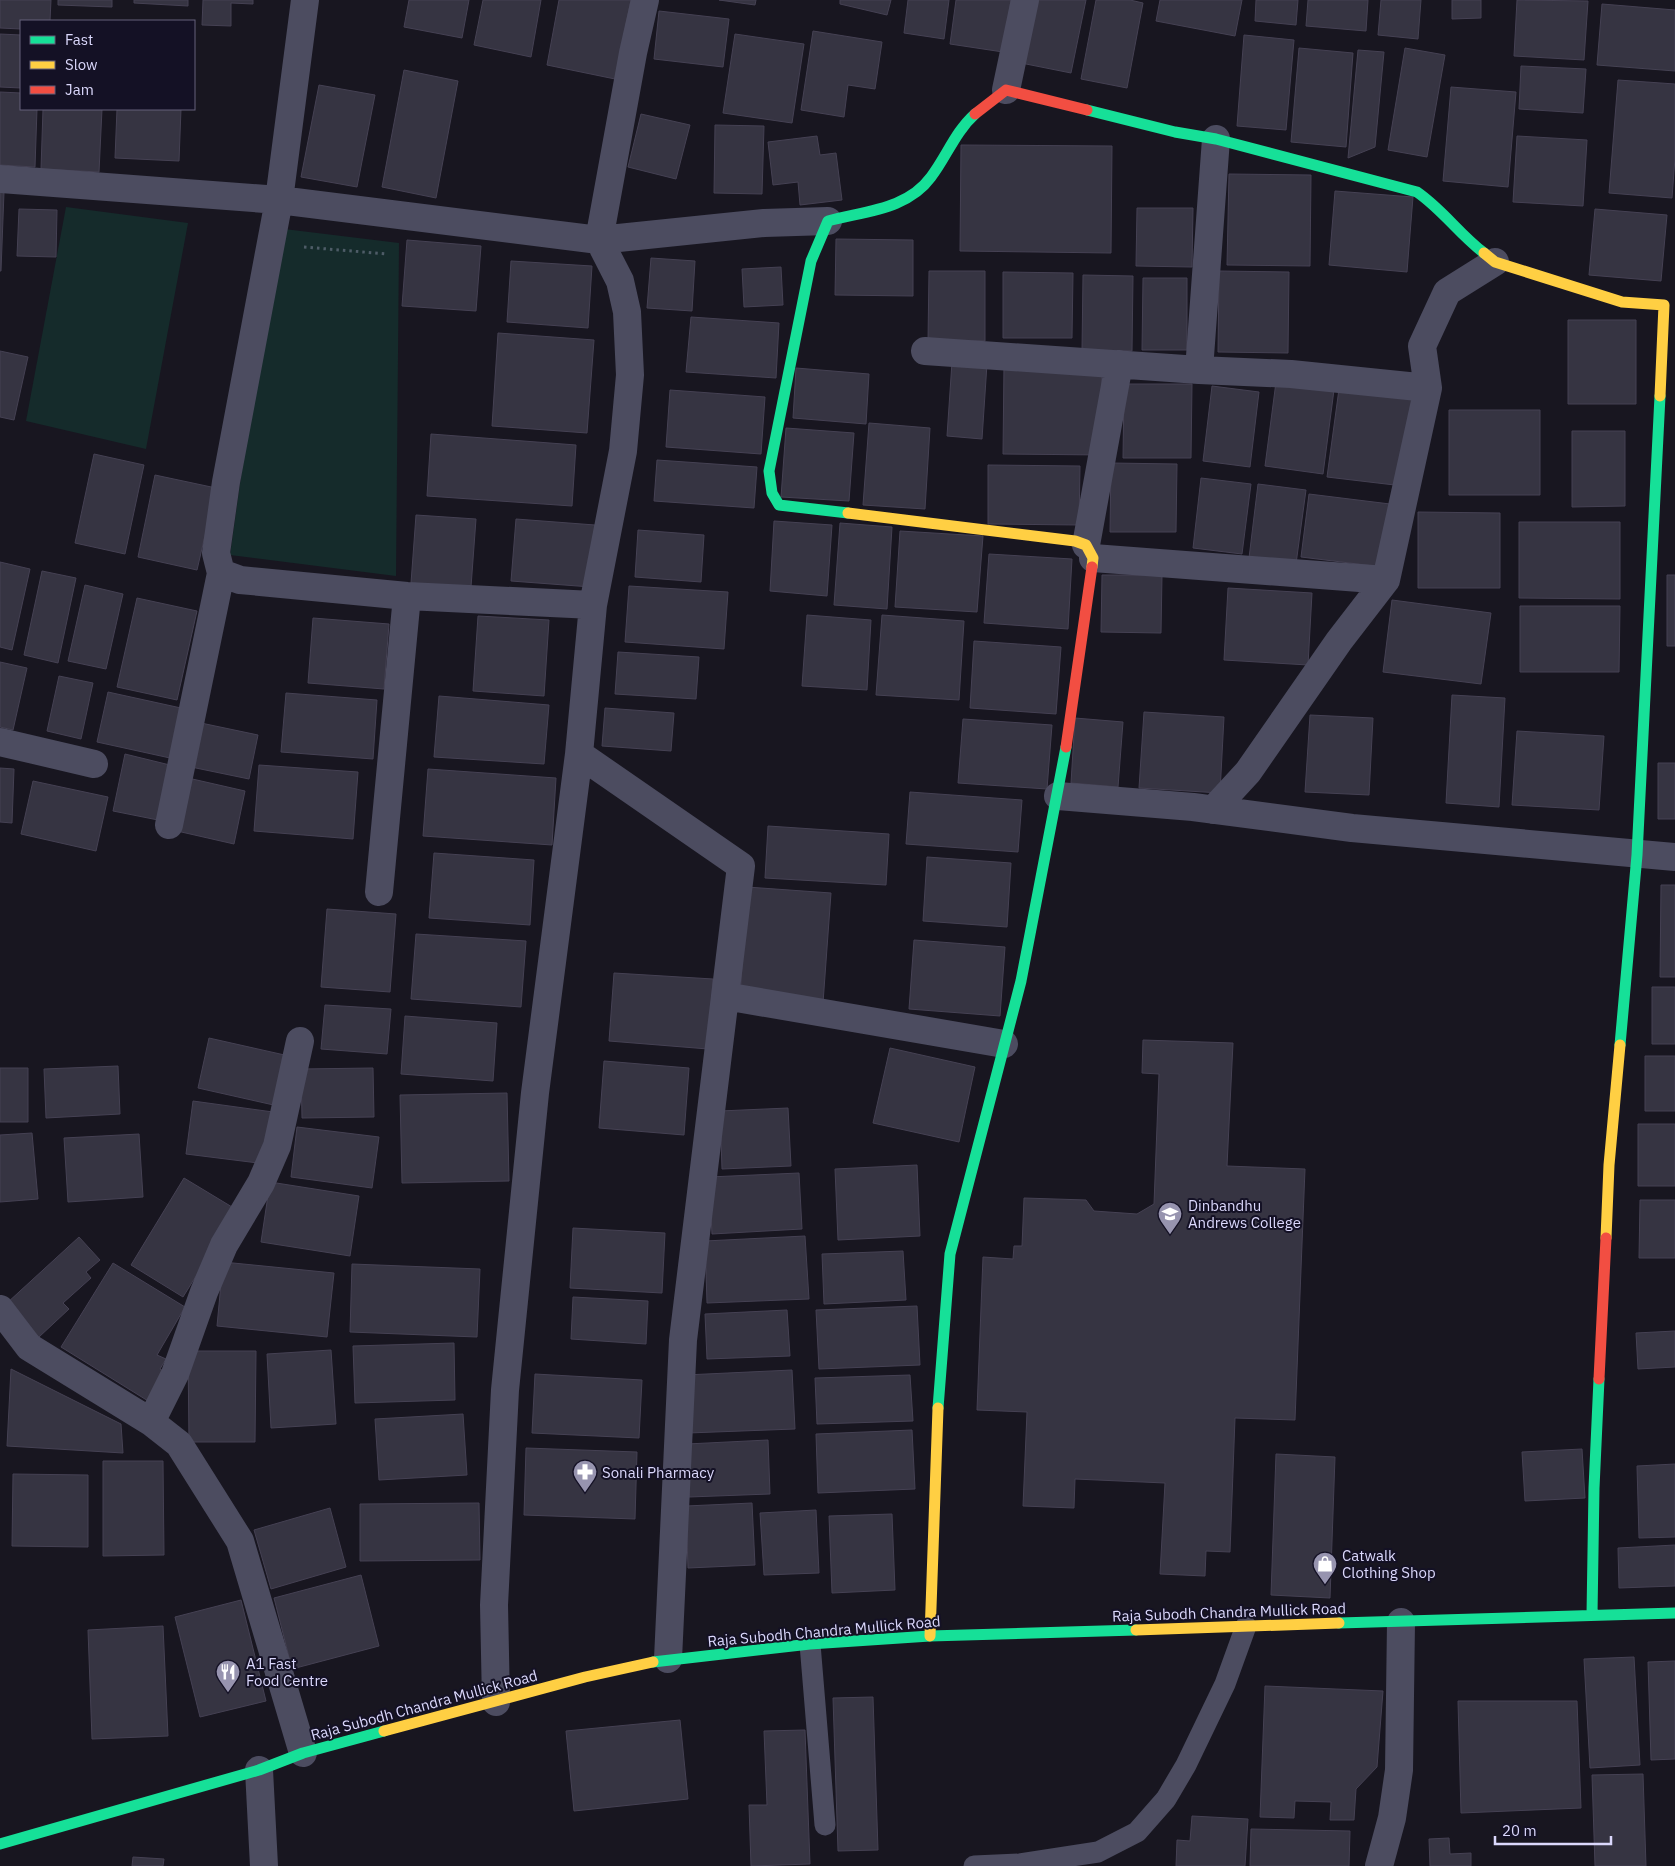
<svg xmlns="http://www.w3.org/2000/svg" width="1675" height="1866" font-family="'IBM Plex Sans',sans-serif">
<rect width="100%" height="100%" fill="#181620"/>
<!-- green -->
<path fill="#152b2b" d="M 66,207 L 188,223 L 146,449 L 26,421 Z
M 276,228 L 399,243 L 396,576 L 230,555 Z"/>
<!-- building -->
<path fill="#363442" stroke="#454153" d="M 0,0 L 51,0 L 50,21 L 21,21 L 21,29 L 0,28 Z
M 58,0 L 112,0 L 112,7 L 58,5 Z
M 134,0 L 188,0 L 188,6 L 134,3 Z
M 203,0 L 253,0 L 253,4 L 231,3 L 231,26 L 202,25 Z
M 409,0 L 469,0 L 462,38 L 404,27 Z
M 483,0 L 541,0 L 531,57 L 474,45 Z
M 559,0 L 631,0 L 615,79 L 547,65 Z
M 719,0 L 756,0 L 755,5 Z
M 840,0 L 891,0 L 887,15 L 840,4 Z
M 908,0 L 949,0 L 944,39 L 904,33 Z
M 956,0 L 1011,0 L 1003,52 L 950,44 Z
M 1033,0 L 1086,0 L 1071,73 L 1021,63 Z
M 1096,0 L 1130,0 L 1143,3 L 1127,88 L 1081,79 Z
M 1160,0 L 1242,0 L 1235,36 L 1156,21 Z
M 1256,0 L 1298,0 L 1296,25 L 1255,21 Z
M 1308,0 L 1368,0 L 1366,31 L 1306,26 Z
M 1381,0 L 1421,0 L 1418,39 L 1378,35 Z
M 1452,0 L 1481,0 L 1481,18 L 1452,19 Z
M 1517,0 L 1588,1 L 1584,60 L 1514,56 Z
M 1602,4 L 1675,10 L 1675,71 L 1597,65 Z
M 659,11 L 729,19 L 723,67 L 654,59 Z
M 813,31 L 882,42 L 875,89 L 848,85 L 844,117 L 801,110 Z
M 0,34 L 21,35 L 21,88 L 0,87 Z
M 735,34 L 804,44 L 792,123 L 723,113 Z
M 1244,35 L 1294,40 L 1286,130 L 1237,126 Z
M 1299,48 L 1353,53 L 1346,147 L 1291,142 Z
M 1405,48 L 1445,55 L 1427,157 L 1388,150 Z
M 1358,50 L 1384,52 L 1375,147 L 1348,158 Z
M 1521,66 L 1586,69 L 1583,113 L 1519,109 Z
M 404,70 L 458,81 L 436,198 L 382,187 Z
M 1618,80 L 1675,84 L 1675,158 L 1672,198 L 1609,193 Z
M 319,85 L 375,95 L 357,187 L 301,177 Z
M 1451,87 L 1516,92 L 1508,187 L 1443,181 Z
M 0,92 L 21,93 L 21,109 L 37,109 L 35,167 L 0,165 Z
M 43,109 L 102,109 L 99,172 L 41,169 Z
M 117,109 L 181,109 L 179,161 L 115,158 Z
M 641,114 L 690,125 L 676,179 L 628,167 Z
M 715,125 L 764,126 L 762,194 L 714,193 Z
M 817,136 L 820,155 L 836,153 L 842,200 L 800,205 L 798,182 L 773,185 L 768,142 Z
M 1517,136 L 1587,140 L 1583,206 L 1513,202 Z
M 961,145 L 1112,146 L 1111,253 L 960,251 Z
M 1229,174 L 1311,175 L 1310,266 L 1227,265 Z
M 1335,191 L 1413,197 L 1407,272 L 1329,265 Z
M 0,192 L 4,192 L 1,271 L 0,271 Z
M 1137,208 L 1193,208 L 1192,267 L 1136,266 Z
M 19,209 L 57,210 L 56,257 L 17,256 Z
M 1595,209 L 1667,215 L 1661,281 L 1589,275 Z
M 836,239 L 913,240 L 913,296 L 835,295 Z
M 407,240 L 481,246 L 476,311 L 402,306 Z
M 651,258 L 695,261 L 692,311 L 647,308 Z
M 511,261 L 592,266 L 588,328 L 507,322 Z
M 781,267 L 783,305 L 744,307 L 742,269 Z
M 929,271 L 985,271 L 985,341 L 928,341 Z
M 1219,271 L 1289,272 L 1288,353 L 1218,352 Z
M 1003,272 L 1073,273 L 1072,338 L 1003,338 Z
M 1083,275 L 1133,276 L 1132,351 L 1082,350 Z
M 1143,278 L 1187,278 L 1187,350 L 1142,350 Z
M 691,317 L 779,323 L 776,378 L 686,372 Z
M 1568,320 L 1636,320 L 1636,404 L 1568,404 Z
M 498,333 L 594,340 L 587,433 L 492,426 Z
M 0,351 L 28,357 L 14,420 L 0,417 Z
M 952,362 L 987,364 L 982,439 L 947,436 Z
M 1004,364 L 1102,366 L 1102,455 L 1003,454 Z
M 796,368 L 869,374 L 866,424 L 793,418 Z
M 1276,382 L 1334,390 L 1323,474 L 1265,466 Z
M 1124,384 L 1192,384 L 1191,458 L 1123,458 Z
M 1212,386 L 1259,392 L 1250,467 L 1203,461 Z
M 1339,389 L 1414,399 L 1403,486 L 1327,477 Z
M 670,390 L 765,397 L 761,454 L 666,447 Z
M 1449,410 L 1540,410 L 1540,495 L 1449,495 Z
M 869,423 L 930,428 L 925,509 L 863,505 Z
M 786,428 L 854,433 L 849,501 L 781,497 Z
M 1572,431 L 1625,431 L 1625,506 L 1572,507 Z
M 431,434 L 576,445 L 572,506 L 427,496 Z
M 94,454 L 144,465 L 125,554 L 75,543 Z
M 657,460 L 757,467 L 754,508 L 654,501 Z
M 1111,463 L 1177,464 L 1176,532 L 1110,532 Z
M 988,465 L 1080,466 L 1079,525 L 988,524 Z
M 155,475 L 216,488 L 197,570 L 138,557 Z
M 1201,478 L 1251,484 L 1242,554 L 1193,548 Z
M 1258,484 L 1306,490 L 1296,564 L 1249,558 Z
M 1309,494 L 1390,504 L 1382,567 L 1301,557 Z
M 1418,512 L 1500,513 L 1500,588 L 1418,588 Z
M 416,515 L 476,519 L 471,587 L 411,583 Z
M 516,519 L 595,525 L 591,587 L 511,581 Z
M 774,521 L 832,525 L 827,596 L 770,591 Z
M 1519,522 L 1620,522 L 1620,599 L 1519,598 Z
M 840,523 L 892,527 L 887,609 L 834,605 Z
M 638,530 L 704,535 L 701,582 L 635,577 Z
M 900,531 L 983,536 L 977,612 L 895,607 Z
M 989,554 L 1072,559 L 1068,629 L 984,623 Z
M 0,562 L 30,569 L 12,650 L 0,647 Z
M 42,571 L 76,578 L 58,663 L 24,655 Z
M 1102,575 L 1162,575 L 1161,633 L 1101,632 Z
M 1667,575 L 1675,575 L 1675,646 L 1667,646 Z
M 85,585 L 123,594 L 106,669 L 68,661 Z
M 629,586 L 728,592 L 724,649 L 625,642 Z
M 1228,588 L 1312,593 L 1308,665 L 1224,660 Z
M 137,598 L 197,611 L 177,700 L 117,687 Z
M 1392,600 L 1491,613 L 1481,684 L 1383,672 Z
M 1520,606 L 1620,606 L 1619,672 L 1520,672 Z
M 807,615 L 871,620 L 867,690 L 802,686 Z
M 882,615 L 964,621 L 959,700 L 876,695 Z
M 478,616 L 549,620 L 544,696 L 473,691 Z
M 313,618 L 389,624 L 384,689 L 308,683 Z
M 974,641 L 1061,647 L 1056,714 L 970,708 Z
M 618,652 L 699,657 L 696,699 L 615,694 Z
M 0,662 L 27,668 L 13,730 L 0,727 Z
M 59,676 L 93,683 L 81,739 L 47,731 Z
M 108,692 L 181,708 L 170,758 L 97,742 Z
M 286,693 L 377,700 L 373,759 L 281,752 Z
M 1452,695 L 1505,698 L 1499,807 L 1446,803 Z
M 439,696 L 549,705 L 544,764 L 434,757 Z
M 605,708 L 674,713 L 671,751 L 602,746 Z
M 1144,712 L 1224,717 L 1220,793 L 1139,788 Z
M 1310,715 L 1373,718 L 1369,795 L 1305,792 Z
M 1075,718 L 1123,722 L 1118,787 L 1071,783 Z
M 963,719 L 1052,725 L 1047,789 L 958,783 Z
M 201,723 L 258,735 L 249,779 L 191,767 Z
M 1517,731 L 1604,736 L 1599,810 L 1512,805 Z
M 125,754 L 174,766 L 163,821 L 113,811 Z
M 1658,763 L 1675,763 L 1675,819 L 1658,819 Z
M 259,765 L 358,772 L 353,839 L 254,831 Z
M 0,768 L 14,769 L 12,823 L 0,822 Z
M 428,769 L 556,778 L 552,845 L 423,836 Z
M 188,778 L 245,791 L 234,844 L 177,831 Z
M 33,781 L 108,797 L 96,851 L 21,834 Z
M 910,792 L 1022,800 L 1018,852 L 906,844 Z
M 768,826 L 889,834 L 886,885 L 765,878 Z
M 434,853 L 534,860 L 530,925 L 429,918 Z
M 927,857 L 1011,863 L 1007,927 L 923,921 Z
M 1661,885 L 1675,885 L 1675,977 L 1660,977 Z
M 747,887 L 831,893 L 823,1003 L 740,997 Z
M 327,909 L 396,914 L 390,992 L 321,987 Z
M 416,934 L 526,941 L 521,1007 L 411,999 Z
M 914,940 L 1005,947 L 1000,1016 L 909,1009 Z
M 614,973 L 713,979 L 708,1049 L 609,1041 Z
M 1652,987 L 1675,987 L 1675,1044 L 1652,1044 Z
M 325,1005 L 391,1009 L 387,1054 L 321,1049 Z
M 405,1016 L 497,1023 L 493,1081 L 401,1074 Z
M 209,1038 L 289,1056 L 278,1106 L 198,1088 Z
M 1143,1040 L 1233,1043 L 1227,1166 L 1305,1169 L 1295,1420 L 1235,1418 L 1230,1552 L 1206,1551 L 1205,1576 L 1160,1574 L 1165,1483 L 1075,1479 L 1074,1508 L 1023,1506 L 1027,1412 L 977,1410 L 983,1257 L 1013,1259 L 1014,1246 L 1022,1246 L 1024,1198 L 1086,1200 L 1094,1211 L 1137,1214 L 1154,1204 L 1159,1074 L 1142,1073 Z
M 890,1048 L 975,1067 L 959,1142 L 873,1123 Z
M 1645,1056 L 1675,1056 L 1675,1111 L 1645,1111 Z
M 604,1061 L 689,1068 L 684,1135 L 599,1128 Z
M 118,1066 L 120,1114 L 46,1118 L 44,1069 Z
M 0,1068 L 28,1068 L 28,1122 L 0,1122 Z
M 373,1068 L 374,1117 L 302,1118 L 301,1069 Z
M 507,1093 L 509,1181 L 402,1183 L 400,1095 Z
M 193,1101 L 273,1112 L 266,1164 L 186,1154 Z
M 788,1108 L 791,1166 L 722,1169 L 720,1111 Z
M 1638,1124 L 1675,1124 L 1675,1186 L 1638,1186 Z
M 297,1127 L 379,1137 L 372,1188 L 291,1177 Z
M 32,1133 L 38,1199 L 0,1202 L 0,1135 Z
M 139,1134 L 143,1197 L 68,1202 L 64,1138 Z
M 917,1165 L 920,1236 L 838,1240 L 835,1169 Z
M 799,1173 L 802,1229 L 712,1234 L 709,1177 Z
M 184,1178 L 237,1210 L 183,1297 L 131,1265 Z
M 270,1182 L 359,1196 L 350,1256 L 261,1242 Z
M 1640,1200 L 1675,1200 L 1675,1258 L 1639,1258 Z
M 573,1228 L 665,1233 L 662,1293 L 570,1288 Z
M 805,1236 L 809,1299 L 707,1303 L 705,1241 Z
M 79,1237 L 100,1260 L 86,1272 L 91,1278 L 63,1303 L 69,1309 L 39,1337 L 7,1303 Z
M 903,1251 L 906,1300 L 824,1304 L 822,1254 Z
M 223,1262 L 334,1273 L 327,1337 L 217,1326 Z
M 113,1263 L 185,1307 L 157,1355 L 166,1359 L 160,1369 L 170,1375 L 153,1404 L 61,1347 Z
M 352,1264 L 480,1269 L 477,1337 L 350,1332 Z
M 573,1297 L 648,1301 L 646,1344 L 571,1339 Z
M 917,1306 L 920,1365 L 819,1369 L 816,1310 Z
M 787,1310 L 790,1356 L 707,1359 L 705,1314 Z
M 1675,1331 L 1675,1367 L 1638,1369 L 1636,1333 Z
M 454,1343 L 455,1400 L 355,1403 L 353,1346 Z
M 331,1350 L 336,1424 L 271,1428 L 267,1354 Z
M 188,1351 L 256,1351 L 255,1442 L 189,1442 Z
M 11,1369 L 121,1424 L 123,1453 L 7,1446 Z
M 792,1370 L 795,1429 L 688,1433 L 685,1375 Z
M 535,1374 L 642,1380 L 639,1438 L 532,1433 Z
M 910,1375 L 913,1421 L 817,1424 L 815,1378 Z
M 463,1414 L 467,1475 L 379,1480 L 375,1419 Z
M 912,1430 L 915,1489 L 818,1493 L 816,1434 Z
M 768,1440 L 770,1494 L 689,1497 L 687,1444 Z
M 526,1448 L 637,1452 L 635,1519 L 524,1515 Z
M 1582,1449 L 1585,1498 L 1525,1501 L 1522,1452 Z
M 1276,1454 L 1335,1457 L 1330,1598 L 1271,1595 Z
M 103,1461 L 163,1461 L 164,1555 L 103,1556 Z
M 1675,1464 L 1675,1537 L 1639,1538 L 1637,1466 Z
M 13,1474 L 88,1475 L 88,1547 L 12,1546 Z
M 479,1503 L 480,1560 L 360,1561 L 360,1504 Z
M 752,1503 L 755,1565 L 688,1568 L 686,1506 Z
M 330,1508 L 346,1567 L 271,1589 L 254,1530 Z
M 816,1510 L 819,1573 L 764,1575 L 760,1513 Z
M 892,1514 L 895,1590 L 832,1593 L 829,1516 Z
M 1675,1545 L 1675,1586 L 1619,1588 L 1618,1548 Z
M 361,1575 L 379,1646 L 292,1669 L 274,1598 Z
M 241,1600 L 266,1701 L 200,1717 L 175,1617 Z
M 163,1626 L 168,1736 L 92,1739 L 88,1630 Z
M 1634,1657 L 1640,1765 L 1590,1768 L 1584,1659 Z
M 1675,1661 L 1675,1759 L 1651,1760 L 1648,1662 Z
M 1265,1686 L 1383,1691 L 1377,1767 L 1356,1789 L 1354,1820 L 1330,1820 L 1331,1802 L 1295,1801 L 1294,1818 L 1260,1817 Z
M 873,1697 L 878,1850 L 838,1851 L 833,1698 Z
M 1458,1701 L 1577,1701 L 1581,1808 L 1461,1813 Z
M 680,1720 L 688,1799 L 574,1811 L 566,1731 Z
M 805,1730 L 810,1864 L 751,1866 L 749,1805 L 767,1805 L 764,1731 Z
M 1643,1774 L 1646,1866 L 1595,1866 L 1592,1775 Z
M 1192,1816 L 1248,1819 L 1245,1866 L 1176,1866 L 1177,1840 L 1190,1841 Z
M 1251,1829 L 1350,1831 L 1349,1866 L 1250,1866 Z
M 1449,1838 L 1450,1854 L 1471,1853 L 1471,1866 L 1430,1866 L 1429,1839 Z
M 133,1857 L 164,1859 L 163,1866 L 132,1866 Z"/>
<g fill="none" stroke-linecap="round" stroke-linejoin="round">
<!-- path -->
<path stroke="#4e5c67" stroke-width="3" stroke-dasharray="2.5 4" stroke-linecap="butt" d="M 304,247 L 387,254"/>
<!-- lane -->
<path stroke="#4c4c60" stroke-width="21" d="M 810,1644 L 825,1825
M 974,1866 L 1020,1864 L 1098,1852 L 1137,1832 L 1166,1799 L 1186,1765 L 1225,1684 L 1246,1626"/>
<!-- street -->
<path stroke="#4c4c60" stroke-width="28" d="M 305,0 L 279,200 L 599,240 L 764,223 L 828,221
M 1006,90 L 1025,0
M 0,179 L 279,200 L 226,482 L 216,553 L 221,573 L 240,580 L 407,596 L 593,605
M 925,351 L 1199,370 L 1291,374 L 1428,388
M 1199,370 L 1216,139
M 1086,545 L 1119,364
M 1093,558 L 1386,580 L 1428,388 L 1422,346 L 1447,292 L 1495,262
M 0,742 L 94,764
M 579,754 L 741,866 L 683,1340 L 668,1659
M 1058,796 L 1193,807 L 1352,828 L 1675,857
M 1213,810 L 1248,772 L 1339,641 L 1386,580
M 169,825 L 221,573
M 379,892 L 407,596
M 725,996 L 1004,1044
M 0,1309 L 29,1347 L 151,1422 L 179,1444 L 240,1541 L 303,1753
M 151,1422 L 175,1374 L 204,1292 L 224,1245 L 261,1183 L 277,1146 L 300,1041
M 496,1702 L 494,1605 L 505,1390 L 535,1093 L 579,754 L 593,605 L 623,451 L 630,375 L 627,312 L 620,281 L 599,240 L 633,53 L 645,0
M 259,1770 L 264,1866
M 1379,1866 L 1392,1818 L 1399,1770 L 1401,1622"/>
<!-- fast -->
<path stroke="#16e098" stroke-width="11" d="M 1087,110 L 1175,132 L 1216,139 L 1417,192 C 1443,210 1459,234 1484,253
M 848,513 L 779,505 L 772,493 L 769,471 L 811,261 L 828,221 C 864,211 907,210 931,177 C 947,156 955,132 975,114
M 1620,1045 L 1637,855 L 1660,396
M 938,1408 L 950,1254 L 1021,981 L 1066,747
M 1592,1615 L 1594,1488 L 1599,1379
M 1339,1623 L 1675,1613
M 653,1662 L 810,1644 L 930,1636 L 1136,1630
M 0,1844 L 259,1770 L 303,1753 L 384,1731"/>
<!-- slow -->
<path stroke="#ffcf43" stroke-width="11" d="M 1484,253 L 1495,262 L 1622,302 L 1664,305 L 1660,396
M 848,513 L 1075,541 L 1086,545 L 1093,558 L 1092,567
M 1606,1238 L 1609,1165 L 1620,1045
M 1136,1630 L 1339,1623
M 930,1636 L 938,1408
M 384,1731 L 585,1677 L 653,1662"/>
<!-- jam -->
<path stroke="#f24e42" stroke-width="11" d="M 975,114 L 1006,90 L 1087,110
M 1066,747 L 1092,567
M 1599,1379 L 1606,1238"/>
</g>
<!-- icons -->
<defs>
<symbol id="university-pin" viewBox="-11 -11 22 30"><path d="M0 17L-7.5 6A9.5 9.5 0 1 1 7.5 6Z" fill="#9794af" stroke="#141125"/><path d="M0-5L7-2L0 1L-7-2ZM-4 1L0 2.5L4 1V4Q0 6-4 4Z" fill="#fff"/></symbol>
<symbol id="pharmacy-pin" viewBox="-11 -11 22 30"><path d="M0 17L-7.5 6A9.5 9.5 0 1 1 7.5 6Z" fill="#9794af" stroke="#141125"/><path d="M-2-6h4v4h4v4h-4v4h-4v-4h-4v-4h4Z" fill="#fff"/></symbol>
<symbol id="shop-pin" viewBox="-11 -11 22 30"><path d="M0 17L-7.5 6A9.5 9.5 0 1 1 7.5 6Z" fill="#9794af" stroke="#141125"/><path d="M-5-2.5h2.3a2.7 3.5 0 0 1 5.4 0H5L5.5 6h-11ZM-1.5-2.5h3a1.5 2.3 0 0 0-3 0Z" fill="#fff"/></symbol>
<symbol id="restaurant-pin" viewBox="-11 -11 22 30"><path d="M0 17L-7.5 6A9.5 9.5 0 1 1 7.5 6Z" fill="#9794af" stroke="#141125"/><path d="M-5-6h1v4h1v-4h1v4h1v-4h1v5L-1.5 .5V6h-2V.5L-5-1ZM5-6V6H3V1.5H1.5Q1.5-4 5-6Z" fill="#fff"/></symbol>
</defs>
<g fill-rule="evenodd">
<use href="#university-pin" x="1156" y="1200" width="28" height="38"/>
<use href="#pharmacy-pin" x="571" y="1458" width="28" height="38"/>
<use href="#shop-pin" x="1311" y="1550" width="28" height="38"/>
<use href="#restaurant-pin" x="214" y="1658" width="28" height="38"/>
</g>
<g text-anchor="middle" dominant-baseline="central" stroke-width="4" stroke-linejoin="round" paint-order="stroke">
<!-- poi labels -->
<g font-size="15" fill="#dbd8fc" stroke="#141125" text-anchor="start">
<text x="1188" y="1205">Dinbandhu<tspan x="1188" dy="17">Andrews College</tspan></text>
<text x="602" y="1472">Sonali Pharmacy</text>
<text x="1342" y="1555">Catwalk<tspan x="1342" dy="17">Clothing Shop</tspan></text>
<text x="246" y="1663">A1 Fast<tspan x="246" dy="17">Food Centre</tspan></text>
</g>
<!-- street labels -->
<g font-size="15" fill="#dbd8fc" stroke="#141125">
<text transform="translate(1229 1612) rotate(-2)">Raja Subodh Chandra Mullick Road</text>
<text transform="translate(824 1631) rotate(-5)">Raja Subodh Chandra Mullick Road</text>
<text transform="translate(424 1705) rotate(-15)">Raja Subodh Chandra Mullick Road</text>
</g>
</g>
<!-- legend -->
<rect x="20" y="20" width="175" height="90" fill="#141125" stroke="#64617b"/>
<rect x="30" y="36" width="25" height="8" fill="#16e098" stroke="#64617b"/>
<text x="65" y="45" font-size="15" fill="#dbd8fc">Fast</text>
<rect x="30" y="61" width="25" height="8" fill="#ffcf43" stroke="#64617b"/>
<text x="65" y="70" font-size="15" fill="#dbd8fc">Slow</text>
<rect x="30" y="86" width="25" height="8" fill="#f24e42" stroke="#64617b"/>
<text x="65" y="95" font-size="15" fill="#dbd8fc">Jam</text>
<!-- scale -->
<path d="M1495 1836v8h116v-8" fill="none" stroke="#dbd8fc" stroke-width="2.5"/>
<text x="1502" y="1836" font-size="15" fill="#dbd8fc" stroke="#141125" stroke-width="4" paint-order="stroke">20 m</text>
</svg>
